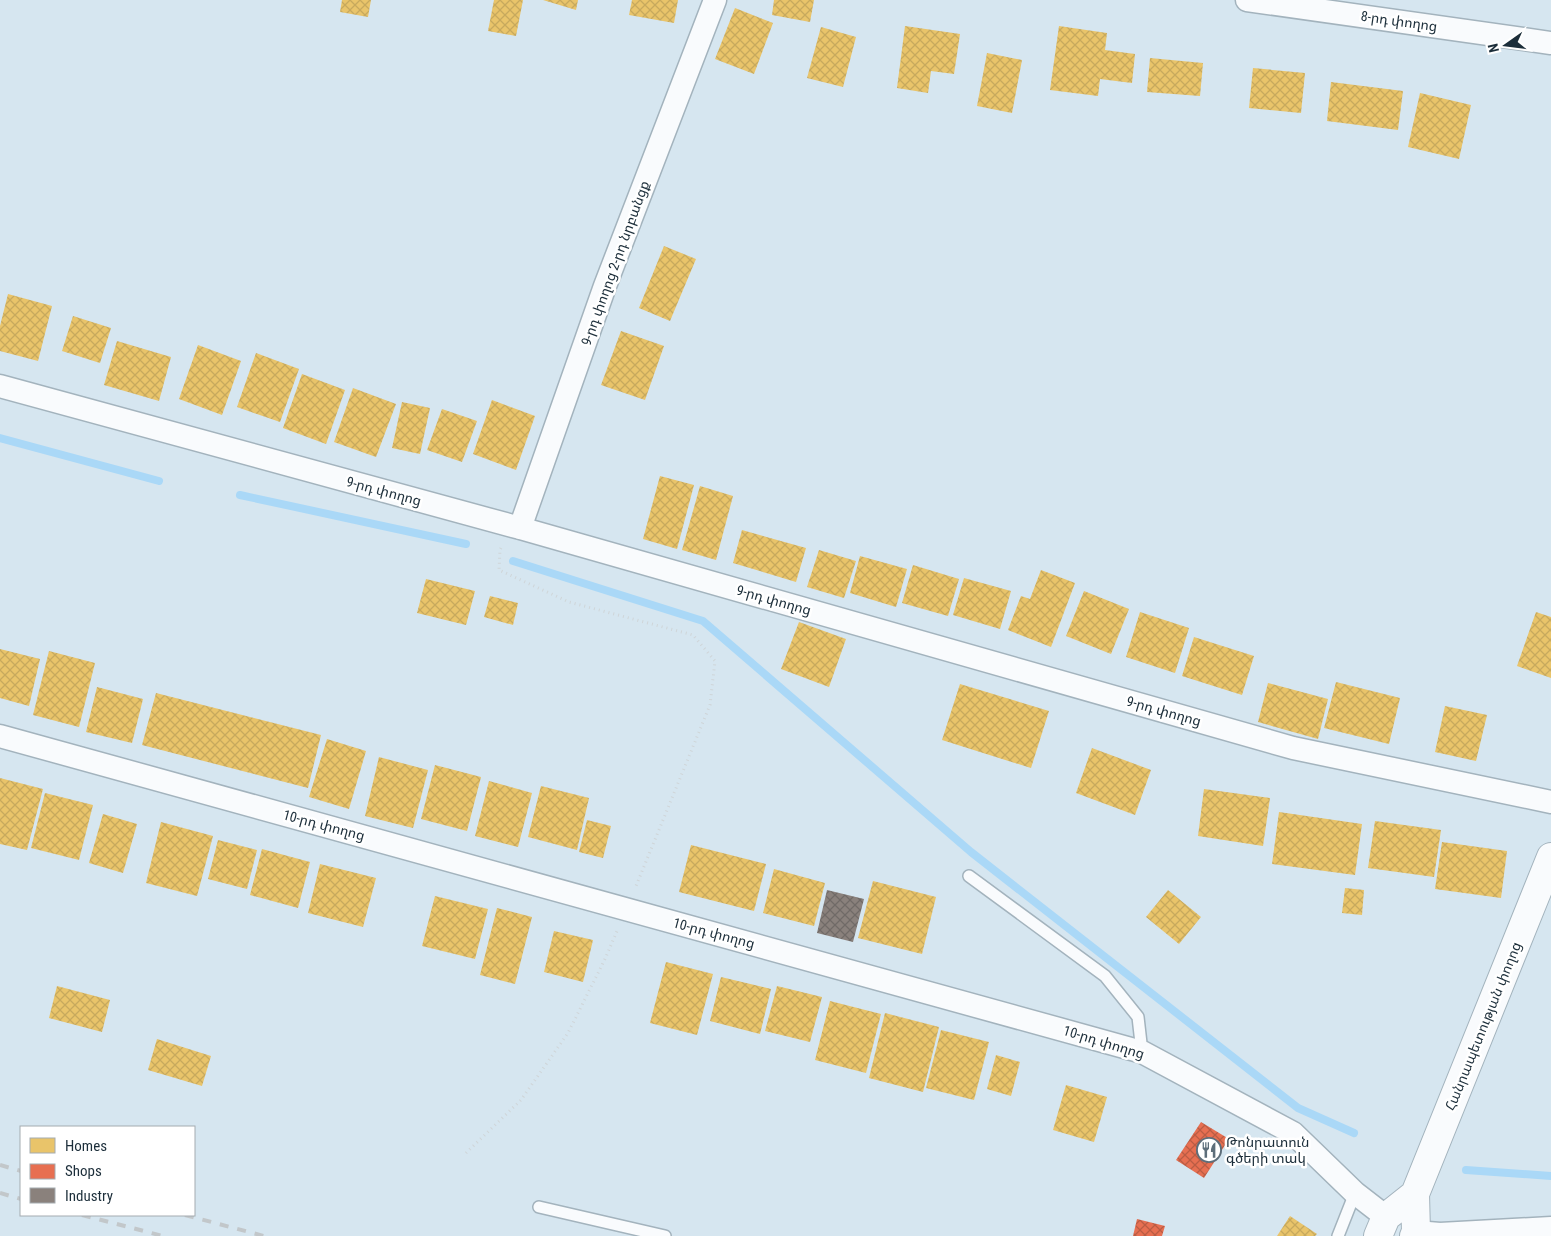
<svg xmlns="http://www.w3.org/2000/svg" width="1551" height="1236" font-family="'Roboto Condensed','Noto Sans Armenian',sans-serif">
<defs>
<pattern id="homes-cross-hatch" width="8" height="8" patternUnits="userSpaceOnUse" patternTransform="scale(1.25)"><rect width="8" height="8" fill="#e9c46a"/><path d="M0 0l8 8M0 8l8-8" fill="none" stroke="#c7a95d"/></pattern>
<pattern id="shops-cross-hatch" width="8" height="8" patternUnits="userSpaceOnUse" patternTransform="scale(1.25)"><rect width="8" height="8" fill="#e76f51"/><path d="M0 0l8 8M0 8l8-8" fill="none" stroke="#ba5c44"/></pattern>
<pattern id="industry-cross-hatch" width="8" height="8" patternUnits="userSpaceOnUse" patternTransform="scale(1.25)"><rect width="8" height="8" fill="#8a817c"/><path d="M0 0l8 8M0 8l8-8" fill="none" stroke="#706a67"/></pattern>
</defs>
<rect width="100%" height="100%" fill="#d6e6f0"/>
<!-- homes -->
<path fill="url(#homes-cross-hatch)" d="M 342,0 L 371,0 L 368,17 L 340,12 Z
M 494,0 L 523,0 L 516,36 L 488,31 Z
M 543,0 L 578,0 L 576,10 Z
M 632,0 L 678,0 L 674,23 L 629,15 Z
M 774,0 L 814,0 L 810,22 L 772,15 Z
M 735,8 L 773,23 L 754,74 L 715,59 Z
M 905,26 L 960,34 L 954,74 L 931,71 L 928,93 L 897,88 Z
M 1059,26 L 1107,33 L 1105,50 L 1135,54 L 1132,83 L 1100,79 L 1098,96 L 1050,90 Z
M 821,27 L 856,37 L 843,87 L 807,78 Z
M 987,53 L 1022,60 L 1012,113 L 977,106 Z
M 1150,58 L 1203,63 L 1200,96 L 1147,92 Z
M 1253,68 L 1305,73 L 1301,113 L 1249,108 Z
M 1331,82 L 1403,91 L 1398,130 L 1327,121 Z
M 1420,93 L 1471,105 L 1459,159 L 1408,147 Z
M 664,246 L 696,259 L 670,321 L 639,308 Z
M 8,294 L 52,306 L 38,361 L 0,351 L 0,326 Z
M 73,316 L 111,328 L 100,363 L 62,351 Z
M 621,331 L 664,346 L 645,400 L 601,385 Z
M 117,341 L 171,357 L 159,401 L 104,385 Z
M 198,345 L 241,361 L 222,415 L 179,399 Z
M 256,353 L 299,369 L 280,422 L 237,407 Z
M 302,374 L 345,390 L 326,444 L 283,428 Z
M 353,388 L 396,404 L 376,457 L 334,442 Z
M 492,400 L 535,416 L 516,470 L 473,454 Z
M 402,402 L 430,408 L 420,454 L 392,448 Z
M 442,409 L 477,421 L 462,462 L 427,450 Z
M 660,476 L 694,485 L 677,549 L 643,539 Z
M 700,486 L 733,496 L 716,560 L 682,550 Z
M 742,530 L 806,548 L 796,582 L 733,563 Z
M 819,550 L 856,561 L 844,598 L 807,587 Z
M 860,556 L 907,569 L 896,607 L 850,593 Z
M 913,565 L 959,579 L 948,616 L 902,603 Z
M 1041,570 L 1075,583 L 1051,647 L 1008,630 L 1021,596 L 1030,599 Z
M 964,578 L 1011,591 L 1000,629 L 953,615 Z
M 426,579 L 475,591 L 466,625 L 417,613 Z
M 1084,591 L 1129,609 L 1111,654 L 1066,636 Z
M 490,596 L 518,603 L 513,625 L 484,617 Z
M 1140,612 L 1189,628 L 1175,673 L 1126,657 Z
M 1536,612 L 1551,617 L 1551,678 L 1517,666 Z
M 799,622 L 846,639 L 829,687 L 781,669 Z
M 1194,637 L 1254,656 L 1242,695 L 1182,676 Z
M 0,649 L 40,659 L 29,706 L 0,698 Z
M 49,651 L 95,663 L 79,727 L 33,715 Z
M 1336,682 L 1400,698 L 1389,744 L 1324,728 Z
M 1268,683 L 1328,699 L 1318,739 L 1258,722 Z
M 960,684 L 1049,711 L 1031,768 L 942,740 Z
M 97,687 L 143,699 L 132,743 L 86,732 Z
M 156,693 L 321,735 L 308,788 L 142,745 Z
M 1445,706 L 1487,715 L 1476,761 L 1435,752 Z
M 327,739 L 366,751 L 349,809 L 309,797 Z
M 1092,748 L 1151,770 L 1135,815 L 1076,793 Z
M 379,757 L 428,770 L 413,828 L 365,816 Z
M 435,765 L 481,777 L 467,831 L 421,819 Z
M 0,778 L 43,789 L 27,850 L 0,844 Z
M 489,781 L 532,793 L 518,847 L 475,836 Z
M 541,786 L 589,798 L 577,850 L 528,837 Z
M 1204,789 L 1270,798 L 1263,846 L 1198,836 Z
M 45,793 L 93,805 L 79,860 L 31,848 Z
M 1279,812 L 1362,824 L 1355,875 L 1272,864 Z
M 103,814 L 137,824 L 123,873 L 89,863 Z
M 587,820 L 611,826 L 603,858 L 579,852 Z
M 1375,821 L 1441,830 L 1434,877 L 1368,868 Z
M 161,822 L 213,836 L 197,896 L 146,883 Z
M 218,840 L 257,850 L 247,889 L 208,879 Z
M 1442,842 L 1507,851 L 1501,898 L 1435,889 Z
M 691,845 L 766,864 L 754,911 L 679,892 Z
M 262,849 L 310,862 L 298,908 L 250,895 Z
M 320,864 L 376,878 L 363,927 L 308,913 Z
M 774,869 L 825,883 L 814,926 L 763,913 Z
M 873,881 L 936,897 L 922,954 L 858,938 Z
M 1345,888 L 1364,890 L 1362,915 L 1342,913 Z
M 1168,890 L 1201,917 L 1179,944 L 1146,917 Z
M 435,896 L 488,909 L 475,959 L 422,946 Z
M 497,908 L 532,917 L 515,984 L 480,975 Z
M 554,931 L 593,940 L 583,982 L 544,972 Z
M 666,962 L 713,974 L 697,1035 L 650,1023 Z
M 721,977 L 771,989 L 760,1034 L 710,1021 Z
M 57,986 L 110,1000 L 102,1032 L 49,1018 Z
M 777,986 L 822,997 L 810,1042 L 765,1031 Z
M 830,1001 L 881,1014 L 866,1073 L 815,1060 Z
M 885,1013 L 939,1027 L 923,1092 L 869,1078 Z
M 941,1030 L 989,1042 L 974,1100 L 926,1088 Z
M 157,1039 L 211,1056 L 202,1086 L 148,1070 Z
M 996,1055 L 1020,1062 L 1011,1096 L 987,1089 Z
M 1066,1085 L 1107,1097 L 1094,1142 L 1053,1130 Z
M 1290,1216 L 1317,1234 L 1315,1236 L 1277,1236 Z"/>
<!-- shops -->
<path fill="url(#shops-cross-hatch)" d="M 1201,1122 L 1229,1139 L 1204,1178 L 1176,1160 Z
M 1137,1219 L 1165,1226 L 1162,1236 L 1133,1236 Z"/>
<!-- industry -->
<path fill="url(#industry-cross-hatch)" d="M 827,890 L 864,899 L 853,942 L 817,933 Z"/>
<g fill="none" stroke-linecap="round" stroke-linejoin="round">
<!-- stream -->
<path stroke="#aad8f7" stroke-width="8" d="M 0,438 L 159,481
M 240,495 L 466,544
M 513,561 L 703,621 L 971,852 L 1298,1108 L 1354,1133
M 1466,1170 L 1551,1176"/>
<defs>
<path id="lane" d="M 969,876 L 1105,976 L 1138,1017 L 1142,1052
M 539,1207 L 665,1236
M 1338,1236 L 1355,1193"/>
<path id="street" d="M 1247,0 L 1551,43
M 0,386 L 520,528 L 1293,748 L 1551,802
M 520,528 L 605,286 L 715,0
M 0,736 L 1142,1052 L 1293,1133 L 1355,1193 L 1386,1217
M 1416,1232 L 1440,1234 L 1551,1228"/>
<path id="primary" d="M 1378,1236 L 1386,1217 L 1415,1194
M 1414,1236 L 1416,1232 L 1415,1194 L 1551,857"/>
</defs>
<!-- lane casing -->
<use href="#lane" stroke="#a3b3bd" stroke-width="14"/>
<!-- street casing -->
<use href="#street" stroke="#a3b3bd" stroke-width="25"/>
<!-- primary casing -->
<use href="#primary" stroke="#a3b3bd" stroke-width="30"/>
<!-- path -->
<path stroke="#cfd5d8" stroke-width="3" stroke-dasharray="1 4" stroke-linecap="butt" d="M 501,548 L 500,550 L 499,570 L 569,602 L 693,635 L 715,661 L 710,705 L 636,886
M 466,1153 L 521,1100 L 568,1033 L 605,959 L 617,931"/>
<!-- lane -->
<use href="#lane" stroke="#f9fbfd" stroke-width="11"/>
<!-- street -->
<use href="#street" stroke="#f9fbfd" stroke-width="22"/>
<!-- primary -->
<use href="#primary" stroke="#f9fbfd" stroke-width="28"/>
<!-- rail -->
<path stroke="#c2c7ca" stroke-width="4" stroke-dasharray="9 9" stroke-linecap="butt" d="M 0,1165 L 21,1171
M 0,1193 L 21,1199
M 82,1215 L 163,1236
M 185,1215 L 264,1236"/>
</g>
<!-- icons -->
<defs>
<symbol id="restaurant-ring" viewBox="-11 -11 22 22"><circle r="9.5" fill="#fff" stroke="#5d6e7a" stroke-width="1.5"/><path d="M-5-6h1v4h1v-4h1v4h1v-4h1v5L-1.5 .5V6h-2V.5L-5-1ZM5-6V6H3V1.5H1.5Q1.5-4 5-6Z" fill="#5d6e7a"/></symbol>
</defs>
<g fill-rule="evenodd">
<use href="#restaurant-ring" x="1195" y="1136" width="28" height="28"/>
</g>
<g text-anchor="middle" dominant-baseline="central" stroke-width="5" stroke-linejoin="round" paint-order="stroke">
<!-- street labels -->
<g font-size="14" fill="#1c2e3a" stroke="#fff">
<text transform="translate(1399 21) rotate(8)">8-րդ փողոց</text>
<text transform="translate(615 263) rotate(-70)">9-րդ փողոց 2-րդ նրբանցք</text>
<text transform="translate(384 491) rotate(15)">9-րդ փողոց</text>
<text transform="translate(774 600) rotate(16)">9-րդ փողոց</text>
<text transform="translate(1164 711) rotate(16)">9-րդ փողոց</text>
<text transform="translate(324 825) rotate(15)">10-րդ փողոց</text>
<text transform="translate(714 933) rotate(15)">10-րդ փողոց</text>
<text transform="translate(1483 1026) rotate(-68)">Հանրապետության փողոց</text>
<text transform="translate(1104 1042) rotate(17)">10-րդ փողոց</text>
</g>
<!-- poi labels -->
<g font-size="14" fill="#1c2e3a" stroke="#fff" text-anchor="start">
<text x="1226" y="1142">Թոնրատուն<tspan x="1226" dy="16">գծերի տակ</tspan></text>
</g>
</g>
<!-- legend -->
<rect x="20" y="1126" width="175" height="90" fill="#ffffff" stroke="#a4abb0"/>
<rect x="30" y="1138" width="25" height="15" fill="#e9c46a" stroke="#a4abb0"/>
<text x="65" y="1151" font-size="15" fill="#1c2e3a">Homes</text>
<rect x="30" y="1164" width="25" height="15" fill="#e76f51" stroke="#a4abb0"/>
<text x="65" y="1176" font-size="15" fill="#1c2e3a">Shops</text>
<rect x="30" y="1188" width="25" height="15" fill="#8a817c" stroke="#a4abb0"/>
<text x="65" y="1201" font-size="15" fill="#1c2e3a">Industry</text>
<!-- north arrow -->
<g transform="translate(1506 45) rotate(256)" stroke="#ffffff" stroke-width="4" paint-order="stroke">
<path d="M0-4L9 19L0 12L-9 19Z" fill="#1c2e3a"/>
<text y="-8" font-size="14" font-weight="bold" text-anchor="middle" fill="#1c2e3a">N</text>
</g>
</svg>
